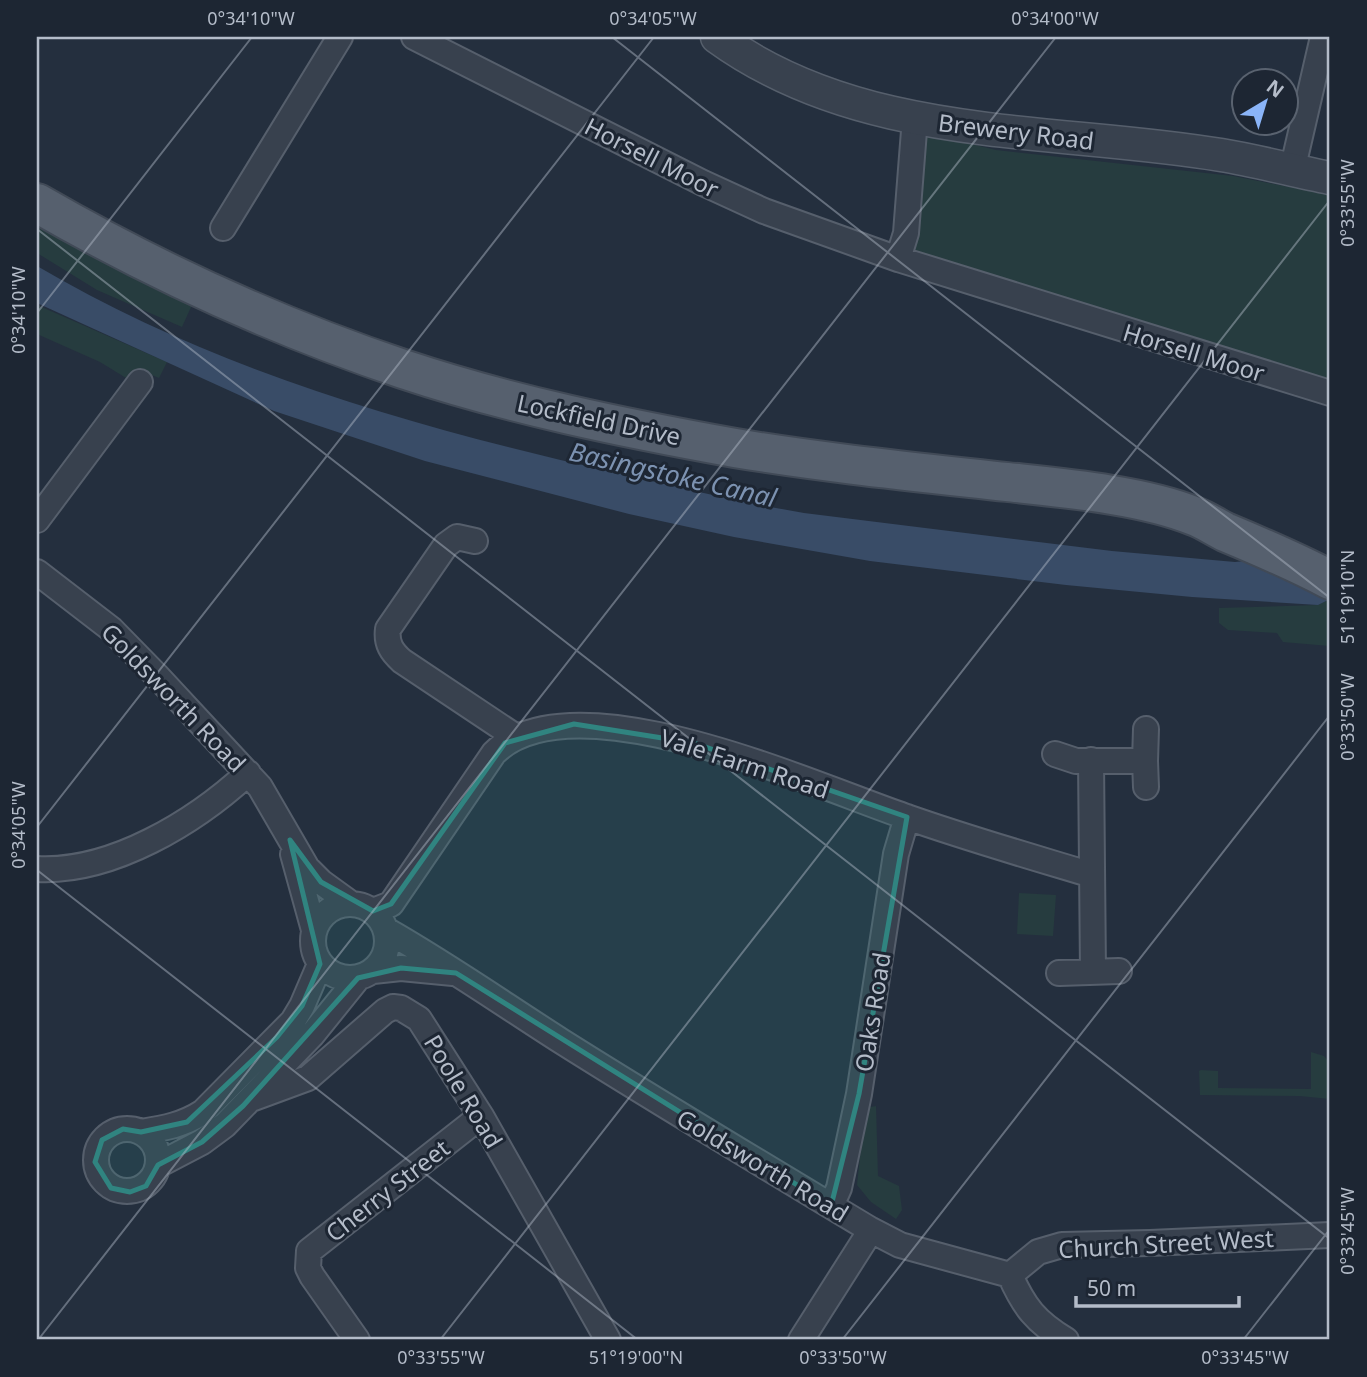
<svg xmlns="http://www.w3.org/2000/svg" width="1367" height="1377" font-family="'Noto Sans',sans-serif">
<rect width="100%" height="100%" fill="#242f3e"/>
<!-- green -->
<path fill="#263c3f" d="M 926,133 L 996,150 L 1233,176 L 1330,195 L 1330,385 L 916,255 L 914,236 Z
M 37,217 L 196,296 L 182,327 L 97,290 L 37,253 Z
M 37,305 L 167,362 L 159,378 L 142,371 L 131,381 L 100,362 L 37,334 Z
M 1330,599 L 1330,646 L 1283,642 L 1277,633 L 1228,630 L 1219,623 L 1219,608 L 1318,605 Z
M 1019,893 L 1056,895 L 1053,936 L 1017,934 Z
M 1311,1052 L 1324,1056 L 1330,1063 L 1330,1099 L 1300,1096 L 1200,1095 L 1199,1071 L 1201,1070 L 1218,1071 L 1218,1088 L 1311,1089 Z
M 876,1106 L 878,1176 L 899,1186 L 902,1210 L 896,1219 L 871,1202 L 857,1185 L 865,1108 Z"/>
<!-- water -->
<path fill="#394c67" d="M 37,266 C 214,370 414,427 613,472 C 676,487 740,502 804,513 L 1112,551 L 1235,562 L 1245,561 L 1330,578 L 1330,599 L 1318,605 L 1192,597 L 1066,585 L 870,561 L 734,537 L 629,514 L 425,461 L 274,411 L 37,303 Z"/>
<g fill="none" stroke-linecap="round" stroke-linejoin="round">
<defs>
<path id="minor" d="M 414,37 L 703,183 L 764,211 L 898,259 L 1330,393
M 1292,171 L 1323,37
M 223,228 L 340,37
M 898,259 L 906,233 L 915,118
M 37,520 L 140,382
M 475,541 L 457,537 L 446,545 L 388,629 C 386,644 392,652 402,661 L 516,737
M 37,572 L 111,629 L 157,676 L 260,787 L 307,868 L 321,882 L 350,903
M 1055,754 L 1076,761 L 1145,761 L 1146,787
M 1091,760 L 1093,972
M 1145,761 L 1146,729
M 293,854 L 314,930
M 37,869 C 112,873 195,822 248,773
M313 941a37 37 0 1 1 74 0a37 37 0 1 1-74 0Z
M 373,911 L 391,904 L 494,753 C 573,675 813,785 904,816 C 966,838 1029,856 1092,875
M 386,930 C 446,964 503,1004 561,1041 C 664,1106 768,1168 871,1230 L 900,1245 L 1010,1275
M 373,971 L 401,968 L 453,973
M 1059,973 L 1119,971
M 251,1099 L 308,1078 L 385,1011 L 393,1007 L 401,1008 L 419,1019 L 481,1116 L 608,1340
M96 1160a31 31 0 1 1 62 0a31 31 0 1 1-62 0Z
M 141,1132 C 165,1128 183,1125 203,1112 L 293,1021 L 302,1006 L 320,964
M 158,1165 L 202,1142 L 225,1125 L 312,1035 L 358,978
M 831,1206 L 839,1188 L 859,1094 L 896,854 L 907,817
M 1010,1275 L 1038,1252 L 1062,1245 L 1150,1243 L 1330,1235
M 1010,1275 C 1024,1307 1036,1322 1066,1340
M 357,1340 L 312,1276 L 308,1268 L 309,1251 L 481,1116
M 801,1340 L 871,1230"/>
<path id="tertiary" d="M 717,37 C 863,143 1051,127 1221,155 C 1258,161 1294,171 1330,178"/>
<path id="primary" d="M 37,203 C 153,270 275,326 403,369 C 511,405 624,428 735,448 C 825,463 916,472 1007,482 C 1063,488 1143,495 1194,516 C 1205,520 1215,527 1225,532 C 1261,547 1296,562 1330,580"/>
</defs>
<!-- minor casing -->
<use href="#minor" stroke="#565f6c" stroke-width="28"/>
<!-- tertiary casing -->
<use href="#tertiary" stroke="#565f6c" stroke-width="35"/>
<!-- primary casing -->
<use href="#primary" stroke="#414a57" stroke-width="42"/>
<!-- minor -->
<use href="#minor" stroke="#38414e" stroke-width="24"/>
<!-- tertiary -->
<use href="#tertiary" stroke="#38414e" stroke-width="32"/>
<!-- primary -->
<use href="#primary" stroke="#56606e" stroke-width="38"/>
</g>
<!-- marked area -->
<path fill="#308480" fill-opacity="0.2" stroke="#308480" stroke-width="5" stroke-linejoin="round" d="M 574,724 L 694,743 L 907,817 L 859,1094 L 831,1206 L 456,973 L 401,968 L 358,978 L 243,1106 L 202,1142 L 158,1165 L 146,1186 L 130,1192 L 111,1188 L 95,1162 L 102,1140 L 123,1129 L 141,1132 L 187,1122 L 277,1037 L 302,1006 L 320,964 L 290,840 L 321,882 L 373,911 L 391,904 L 505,743 Z"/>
<!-- ticks -->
<path fill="none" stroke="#b4bcc9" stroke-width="2" stroke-opacity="0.45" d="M 612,37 L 1330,598M 37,229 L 1330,1239M 37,313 L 252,37M 37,827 L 654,37M 37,870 L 638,1340M 38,1340 L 1056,37M 440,1340 L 1330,200M 842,1340 L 1330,715M 1243,1340 L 1330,1229"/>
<g text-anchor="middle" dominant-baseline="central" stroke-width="6" stroke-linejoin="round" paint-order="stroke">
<!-- street labels -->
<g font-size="24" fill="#b4bcc9" stroke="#1d2633">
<text transform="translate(1016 131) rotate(7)">Brewery Road</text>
<text transform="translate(652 157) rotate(27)">Horsell Moor</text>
<text transform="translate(1194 352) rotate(17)">Horsell Moor</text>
<text transform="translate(599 419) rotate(12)">Lockfield Drive</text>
<text transform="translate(174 697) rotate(46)">Goldsworth Road</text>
<text transform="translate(745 763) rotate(18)">Vale Farm Road</text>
<text transform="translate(872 1012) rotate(-81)">Oaks Road</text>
<text transform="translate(464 1091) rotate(59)">Poole Road</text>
<text transform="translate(763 1165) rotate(31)">Goldsworth Road</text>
<text transform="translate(387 1190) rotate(-38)">Cherry Street</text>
<text transform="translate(1166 1243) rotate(-3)">Church Street West</text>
</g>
<!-- water labels -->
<g font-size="26" font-style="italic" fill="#7c92b1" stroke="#1d2633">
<text transform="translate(673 474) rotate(13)">Basingstoke Canal</text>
</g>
</g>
<!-- border -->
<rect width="1367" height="1377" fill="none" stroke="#1d2633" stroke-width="77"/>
<!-- north arrow -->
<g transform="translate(1265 102) rotate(38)"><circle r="33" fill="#1d2633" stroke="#59626f" stroke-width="2"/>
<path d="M0-5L12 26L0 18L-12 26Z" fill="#8ab4f8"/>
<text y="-10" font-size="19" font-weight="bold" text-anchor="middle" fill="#b4bcc9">N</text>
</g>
<!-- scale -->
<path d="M1076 1296v10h163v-10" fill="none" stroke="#b4bcc9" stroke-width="3.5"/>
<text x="1087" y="1296" font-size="21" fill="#b4bcc9" stroke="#1d2633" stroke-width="5" paint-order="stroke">50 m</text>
<rect x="38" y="38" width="1290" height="1300" fill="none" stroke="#b4bcc9" stroke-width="2.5"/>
<g font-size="18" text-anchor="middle" fill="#b4bcc9">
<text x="251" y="25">0°34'10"W</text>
<text x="653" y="25">0°34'05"W</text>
<text x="1055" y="25">0°34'00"W</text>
<text transform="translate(1348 203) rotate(-90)" y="6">0°33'55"W</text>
<text transform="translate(19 310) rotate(-90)" y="6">0°34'10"W</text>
<text transform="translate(1348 597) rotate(-90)" y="6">51°19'10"N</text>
<text transform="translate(1348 717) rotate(-90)" y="6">0°33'50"W</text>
<text transform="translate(19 825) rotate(-90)" y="6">0°34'05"W</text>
<text transform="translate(1348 1231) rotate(-90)" y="6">0°33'45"W</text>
<text x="441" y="1364">0°33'55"W</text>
<text x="636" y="1364">51°19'00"N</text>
<text x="843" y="1364">0°33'50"W</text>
<text x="1245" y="1364">0°33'45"W</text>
</g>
</svg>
